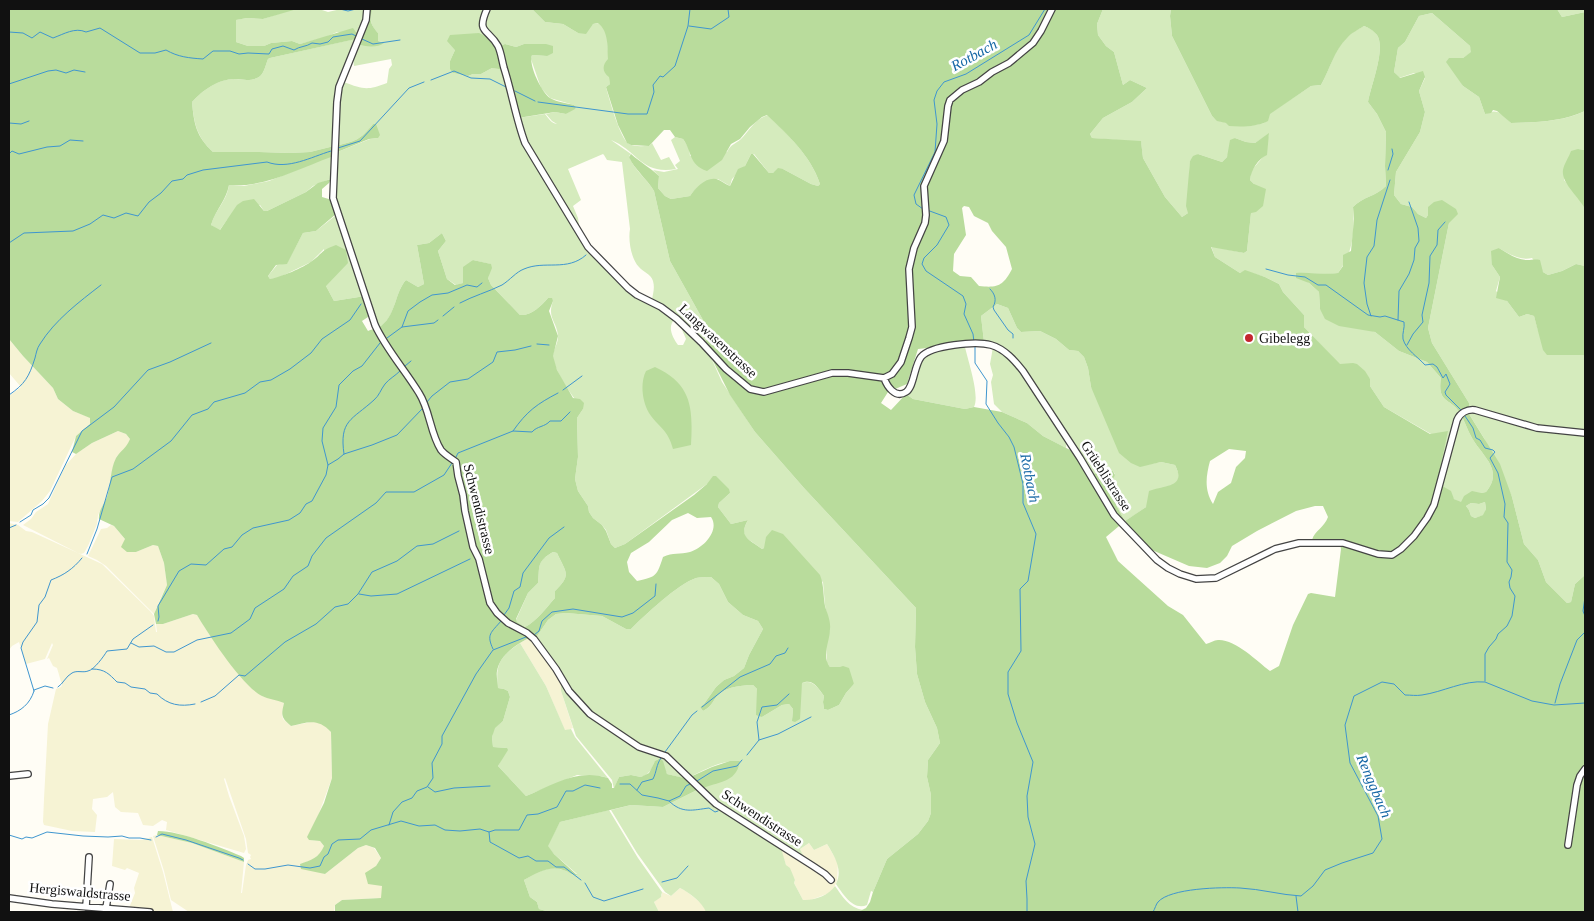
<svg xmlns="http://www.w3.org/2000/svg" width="1594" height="921" font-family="Georgia,serif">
<rect width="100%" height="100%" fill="#fffdf5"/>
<!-- farmland -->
<path fill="#f6f3d4" d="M 9,339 L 23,356 L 53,388 L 58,399 L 73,411 L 91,418 L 90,424 L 76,436 L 50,491 L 42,501 L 18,522 L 9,521 L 9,396 L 21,387 L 9,373 Z
M 118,431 L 126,434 L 130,439 L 127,447 L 117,456 L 113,467 L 107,496 L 98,515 L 97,524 L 88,546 L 84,553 L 81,554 L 78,553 L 23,525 L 31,519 L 36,512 L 48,504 L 65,466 L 76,454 L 92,443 Z
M 9,523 L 18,525 L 26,531 L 32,532 L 102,564 L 151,612 L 154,616 L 156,632 L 157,632 L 156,624 L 163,624 L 193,614 L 197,615 L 209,634 L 262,696 L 274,698 L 284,703 L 282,715 L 283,719 L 291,726 L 316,721 L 325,725 L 331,732 L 332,778 L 309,840 L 320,841 L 324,846 L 321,853 L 312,860 L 300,864 L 325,874 L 358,848 L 366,845 L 374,848 L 381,858 L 376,866 L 382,886 L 382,898 L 342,900 L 335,905 L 334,912 L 240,912 L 240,911 L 237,912 L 189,912 L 171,900 L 164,871 L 153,836 L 157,835 L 192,843 L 244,862 L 241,893 L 242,893 L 246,865 L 248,860 L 251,859 L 250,857 L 251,855 L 248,853 L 246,839 L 225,778 L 224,779 L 229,796 L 244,836 L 246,849 L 244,853 L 166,830 L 167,822 L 162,820 L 153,826 L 143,825 L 138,813 L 121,812 L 115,807 L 113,792 L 107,797 L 93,799 L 92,809 L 97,815 L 95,832 L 72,831 L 44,825 L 43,822 L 44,799 L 48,724 L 56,689 L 61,687 L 62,685 L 57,668 L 53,666 L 49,658 L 47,659 L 53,645 L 52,643 L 45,659 L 26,664 L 19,642 L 12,646 L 9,650 Z
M 111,525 L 114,526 L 136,552 L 153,545 L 158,546 L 164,563 L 167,585 L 162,595 L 154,614 L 106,566 L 97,560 L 88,556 L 101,529 L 107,528 Z
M 531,637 L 563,680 L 561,691 L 573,728 L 565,731 L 546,686 L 520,643 Z
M 152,837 L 163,872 L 173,912 L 159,912 L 146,909 L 129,908 L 135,893 L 134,888 L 139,873 L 127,868 L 125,870 L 112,866 L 114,839 L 141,840 Z
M 809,843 L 814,850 L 827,844 L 838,863 L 837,881 L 832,892 L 808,901 L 803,900 L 794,883 L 795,880 L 786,865 L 780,848 L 804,857 L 800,849 Z
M 680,888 L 686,891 L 701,903 L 706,910 L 706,912 L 659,912 L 654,902 L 662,895 L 662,892 L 671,896 Z"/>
<!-- green -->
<path fill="#d5ebbd" d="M 293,9 L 319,9 L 328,12 L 341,9 L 365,9 L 365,18 L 359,35 L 337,32 L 326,37 L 300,44 L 292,41 L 271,43 L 264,46 L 248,46 L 236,42 L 235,20 L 247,18 L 263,19 Z
M 371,9 L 485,9 L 481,20 L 496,46 L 455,50 L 450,61 L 453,73 L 468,76 L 473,74 L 481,74 L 492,68 L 504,69 L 519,131 L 583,241 L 613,274 L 675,319 C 667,326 672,337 678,345 L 683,345 L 686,339 L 680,325 L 708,351 L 722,382 L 755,432 L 804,488 L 916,608 L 915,647 L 917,674 L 925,702 L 937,728 L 940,743 L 928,760 L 927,777 L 931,795 L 931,813 L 928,821 L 918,834 L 887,859 L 873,892 L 871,891 L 867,905 C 853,911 843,894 836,884 C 843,870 835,857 827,844 L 814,850 L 809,843 L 800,849 L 804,857 L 745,823 L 701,789 L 740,761 C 722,760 706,769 690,777 L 671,758 L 647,750 L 592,715 L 571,693 L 535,639 L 548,620 L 556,614 L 566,613 L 602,616 L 626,629 L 631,629 C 645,615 678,584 696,578 C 700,577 706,577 711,577 L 719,584 L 728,602 L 743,615 L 758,621 L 763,629 L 749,655 L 744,668 L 734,676 L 724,680 L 716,687 L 704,704 L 700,707 L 703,711 C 713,706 713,699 720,693 C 728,687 743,685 753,685 L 757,689 L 762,717 L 782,705 L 789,704 L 793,709 L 792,721 L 802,683 C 813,679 818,688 824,696 L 823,702 L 824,709 L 828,710 L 839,705 L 846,693 L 854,684 L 840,667 L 830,667 L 827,663 L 826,646 L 830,629 L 825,605 L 823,582 L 764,548 L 762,549 C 748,538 738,538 748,520 L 731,524 L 718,507 L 719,503 L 730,493 L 707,484 L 625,544 L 615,548 L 611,544 L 606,530 L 602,525 L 593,518 L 589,512 L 588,506 L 578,491 L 575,479 L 578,457 L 577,418 L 583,409 C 573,398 555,372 553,358 C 552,351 559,343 558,335 C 556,320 547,318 553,301 L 548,298 C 541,306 531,316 520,315 L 491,285 L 488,278 L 490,264 L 473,260 L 463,283 L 456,285 L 447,279 L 438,251 L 446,241 L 442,233 L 429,243 L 417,245 L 424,284 L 418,287 L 406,280 C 394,293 396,320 377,328 L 335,199 L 335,153 L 370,139 L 378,138 L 373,124 C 359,141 357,140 336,146 L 338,101 L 343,82 C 364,89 366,91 387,83 L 389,69 L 392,65 L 391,59 L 354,66 L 353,57 L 358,44 L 383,41 L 378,41 L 378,33 C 369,23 371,21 371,9 Z
M 487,9 L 532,9 L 545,22 L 563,24 L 578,33 L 593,24 L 599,23 L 604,28 L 607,36 L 610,84 L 606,87 C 609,98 620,139 629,144 C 634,147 643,146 649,146 L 652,143 L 661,160 L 669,157 L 676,169 C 641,175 638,151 611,140 L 631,154 L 629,156 C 633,169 647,179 654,191 L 670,261 L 708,329 L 705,345 L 652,300 C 653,293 655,288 653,281 C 651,274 643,272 639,267 C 631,259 628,240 630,229 L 622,162 L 607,160 L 604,155 L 603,154 L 568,169 L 581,200 L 573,206 L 578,218 L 580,232 L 527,146 L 518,118 L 545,114 C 549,119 551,123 557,124 L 552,121 L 546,114 L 555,112 L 566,114 L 576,107 L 574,105 L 550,98 L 541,88 L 531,59 L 532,55 L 547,56 L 546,44 L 524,44 L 516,47 L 505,44 L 499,46 C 486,31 481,30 487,9 Z
M 1103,9 L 1171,9 L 1170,16 L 1172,36 L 1212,116 C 1217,121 1220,121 1227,123 C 1240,128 1249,126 1264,123 L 1269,114 L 1311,86 L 1321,85 C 1330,69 1334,50 1347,37 C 1352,32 1359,29 1364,26 C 1369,28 1374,30 1377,35 C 1386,49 1371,85 1368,102 L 1377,114 L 1386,132 L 1385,166 L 1386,186 C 1377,196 1362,197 1353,207 C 1355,232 1353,253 1338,273 C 1323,276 1310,271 1296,274 L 1309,283 L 1319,292 L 1320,309 L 1375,332 L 1399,351 L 1427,362 L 1441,378 C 1437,404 1450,397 1460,413 C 1465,421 1467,430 1472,438 C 1483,457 1504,470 1486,492 L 1481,493 L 1461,503 L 1454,499 L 1437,483 L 1431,434 L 1384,407 L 1370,386 L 1370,379 L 1340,365 L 1304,327 L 1304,315 L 1283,292 L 1279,284 L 1265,277 L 1245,271 L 1240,273 L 1215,257 L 1211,246 L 1244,253 L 1247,251 L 1254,184 L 1250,180 L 1251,171 L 1263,157 L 1269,134 L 1255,143 L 1246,142 L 1235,138 L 1227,157 L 1222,162 L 1198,154 L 1190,161 L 1188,213 L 1182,217 L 1165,197 L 1143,158 L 1141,142 L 1092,138 L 1090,134 L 1103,118 L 1132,102 L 1147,88 L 1130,80 L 1123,85 L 1114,52 L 1106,46 L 1098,35 L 1097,24 Z
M 1557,9 L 1585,9 L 1585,12 L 1562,17 Z
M 1432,13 L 1470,46 L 1472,52 L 1463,58 L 1450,58 L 1463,86 L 1479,97 L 1485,114 C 1498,108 1501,114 1511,123 C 1536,122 1563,122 1585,111 L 1585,150 L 1578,149 L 1564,180 L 1581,200 L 1585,209 L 1585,266 L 1576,264 L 1562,271 L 1548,275 L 1543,272 L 1532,258 C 1520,261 1509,254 1499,248 L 1492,265 L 1500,277 L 1496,291 L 1507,301 L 1519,317 L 1527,314 L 1534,316 L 1538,330 L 1585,356 L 1585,575 L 1575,584 L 1571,602 L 1567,603 L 1546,582 L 1538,560 L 1524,544 L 1512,497 L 1484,438 L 1469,414 L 1469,403 L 1432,343 L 1428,328 L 1449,223 L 1428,215 L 1426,218 L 1418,214 L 1412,207 L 1401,204 L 1394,195 L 1396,172 L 1420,132 L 1425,112 L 1419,91 L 1425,78 L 1414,73 L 1399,78 L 1394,72 L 1398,48 L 1405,42 L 1419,16 Z
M 355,39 L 356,39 L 341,81 L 334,146 L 310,152 L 290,153 L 259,152 L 213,152 C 197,137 194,124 192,102 C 203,90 219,78 236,79 C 244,80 252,81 259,77 C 264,74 266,64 268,59 L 270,58 Z
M 768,115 C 788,135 811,156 820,184 L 818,186 L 811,184 L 783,169 L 773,173 L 769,173 L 754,154 L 751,154 L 745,166 L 732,179 L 730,186 L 718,179 C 706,183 697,185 690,196 L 671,199 L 665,196 L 658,188 L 659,176 L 653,170 L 664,172 L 678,169 L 675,165 L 680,161 L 671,140 L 675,137 L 683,139 L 689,148 L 690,156 L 727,152 C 732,143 734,145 741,139 C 750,130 755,119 768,115 Z
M 333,155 L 332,180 L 330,179 L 313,186 L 306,192 L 267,211 L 264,211 L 260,205 L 227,220 L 219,231 L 211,225 C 215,210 227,201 229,185 L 244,186 L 269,181 Z
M 337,215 L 365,296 L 334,301 L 326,286 L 324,249 L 311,262 L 278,278 L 270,279 L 268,276 L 277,265 L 287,263 L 303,233 L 316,231 L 335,216 Z
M 997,304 L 1008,308 L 1017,328 L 1021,332 L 1040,331 L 1056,339 L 1069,350 L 1078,351 L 1084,357 L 1088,368 L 1091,387 L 1140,466 L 1161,462 L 1175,465 C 1177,470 1180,474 1178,480 C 1173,490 1136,514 1125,521 C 1117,506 1107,492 1115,474 L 1113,471 L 1091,475 L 1016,361 L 984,342 L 981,316 Z
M 965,347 C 968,361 980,395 974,407 L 965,409 L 913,399 L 906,394 L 918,366 L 924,355 L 940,350 Z
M 993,347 L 996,348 L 1016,363 L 1067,439 L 1066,448 L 1043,436 L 1027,423 L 1002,412 L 994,404 L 991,382 L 993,375 L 990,364 Z
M 1485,502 L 1486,509 L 1484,515 L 1475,518 L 1471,516 L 1469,510 L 1466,506 L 1471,503 L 1479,504 Z
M 553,552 L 557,553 C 566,573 572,574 555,591 L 555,598 C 546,608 537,621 525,627 L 517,622 L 516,620 L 528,593 L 538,583 C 540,565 536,562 553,552 Z
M 520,643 L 546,686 L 565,730 L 571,729 L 575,737 L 608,778 L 601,776 L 577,775 L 526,796 L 498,766 L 507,748 L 493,747 L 492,737 L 494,728 L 503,721 L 510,697 L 508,691 L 504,689 L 498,688 C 495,664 500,657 520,643 Z
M 561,683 L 579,705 L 637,747 L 663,755 L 683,774 L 683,778 L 667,774 L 660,758 C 652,761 654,768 648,773 C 646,775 644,776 641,777 L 631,775 L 619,777 L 614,789 L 612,780 L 576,736 L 561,691 Z
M 699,789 L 781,848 L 786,865 L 790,868 L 795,880 L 794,883 L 803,900 C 814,901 829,895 835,886 C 842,896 849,908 863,910 L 858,912 L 706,912 C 702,902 690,893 680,888 L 671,896 L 665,892 L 637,853 L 611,810 L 631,805 L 663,807 Z
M 609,810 L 638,858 L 662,892 L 661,897 L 654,902 L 659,912 L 550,912 L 539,909 L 537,902 L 530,897 L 524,880 C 538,872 550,864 566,871 C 570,872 572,874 577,874 L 554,854 L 547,846 L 560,822 Z"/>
<!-- forest -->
<path fill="#b9dc9c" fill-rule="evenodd" d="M 9,9 L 297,9 L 263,19 L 247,18 L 236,20 L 236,42 L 248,46 L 264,46 L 271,43 L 292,41 L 300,44 L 353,28 L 358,35 L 356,39 L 270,58 L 268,59 C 266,64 264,74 259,77 C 252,81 244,80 237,79 C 219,78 203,90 192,102 C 194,124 196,136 213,152 L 259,152 L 290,153 L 310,152 L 334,146 L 333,155 L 331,157 C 298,169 264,188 229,185 C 226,201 216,209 211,225 L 220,230 L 237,205 L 243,201 L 254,199 L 264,211 L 267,211 L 306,192 L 318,183 L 331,179 L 329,183 L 322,189 L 322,197 L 332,200 L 336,214 L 316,231 L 303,233 L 287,264 L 276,265 L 268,276 L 270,279 C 281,277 303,268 312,261 C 323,253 321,250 336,245 L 346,250 L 348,263 L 326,286 L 334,301 L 365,296 L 367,304 L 368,317 L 362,321 L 368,331 C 372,329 379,328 382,325 C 396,314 395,292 406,280 L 418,287 L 424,284 L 417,245 L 429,243 L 442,233 L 446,241 L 438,251 L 447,279 L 455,285 L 463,283 L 463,267 L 473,260 L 491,264 L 492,268 L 488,278 L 491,285 L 520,315 C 531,316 541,306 548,298 L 552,298 L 553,301 L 549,311 L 558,336 L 553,356 L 557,370 L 573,398 L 580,399 L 584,403 L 583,409 L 577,418 L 578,457 L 575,479 L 578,491 L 588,506 L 589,512 L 593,518 L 602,525 L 606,531 L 611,544 L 615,548 L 625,544 L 694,495 L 707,484 L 713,476 L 716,476 L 729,489 L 730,493 L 719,503 L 718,507 L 731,524 L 748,520 C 738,537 749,539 762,549 L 764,548 L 766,537 L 772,530 L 783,534 L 820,575 C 824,585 823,595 825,606 C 827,613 831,621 830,629 C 830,641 821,656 830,667 L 840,667 L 843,666 L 849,668 L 854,684 L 846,693 L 839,705 L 828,710 L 824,709 L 823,702 L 824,696 C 818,688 813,678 802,683 L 800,719 L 795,722 L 792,721 L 793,709 L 789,704 L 782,705 L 762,717 L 756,715 L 757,689 L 753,685 C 743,685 728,687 720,693 C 713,699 713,706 703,711 L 700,707 L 704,704 L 716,687 L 724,680 L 734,676 L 744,668 L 749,655 L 763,629 L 758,621 L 743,615 L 728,602 L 719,584 L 711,577 C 706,577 700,577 696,578 C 678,584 645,615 631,629 L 626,629 L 602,616 L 566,613 L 556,614 L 548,620 L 535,639 L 531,637 C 517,644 500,654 497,671 C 496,676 498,683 498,688 L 504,689 L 508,691 L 510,697 L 503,721 L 495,728 L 492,737 L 493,747 L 507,748 L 508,750 L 498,766 L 526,796 C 553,785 578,768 608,778 L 612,784 L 612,788 L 614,788 L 619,777 L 631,775 L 641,777 L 649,773 L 655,761 L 660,758 L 663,761 L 667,774 L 684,778 L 686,777 L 699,789 L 663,807 L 631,805 L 560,822 L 548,846 L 554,854 L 577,875 C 572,875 571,873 566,871 C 551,864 537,873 524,880 L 530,897 L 537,902 L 539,909 L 550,912 L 335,912 L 335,905 L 342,900 L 381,898 L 382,886 L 368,884 L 365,873 L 376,866 L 381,858 L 375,848 L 366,845 L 358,848 L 325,874 L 301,869 L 300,864 C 311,860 319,858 324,846 L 320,841 L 309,840 L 307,837 L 324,803 L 332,778 L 331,732 C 318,718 308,722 291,726 C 281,717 281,716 284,703 C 277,700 268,699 262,696 C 242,686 209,635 197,615 L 193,614 L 163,624 L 156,624 L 154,614 L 167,585 L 164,563 L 158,546 L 153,545 L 136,552 L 127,552 L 121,547 L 125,539 L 114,526 L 99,519 C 98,511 104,504 107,497 C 111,484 110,470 116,458 C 121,450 126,449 130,439 L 126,434 L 118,431 L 92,443 L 76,454 L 72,452 L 76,436 L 90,424 L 90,418 L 73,411 L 58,399 L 53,388 L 23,356 L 9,339 ZM 688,513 L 697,518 L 711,517 C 720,530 704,548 690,552 C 680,555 673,552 663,557 C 657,575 657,577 637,581 L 629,572 L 627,562 L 631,553 L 649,542 L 672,520 ZM 553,552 L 557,553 C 566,573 572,574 555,591 L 555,598 C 546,608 537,621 525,627 L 517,622 L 516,619 L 528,593 L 538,583 C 540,566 536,562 553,552 Z
M 368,9 L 372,10 C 369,21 371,25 378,33 L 378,41 L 384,43 C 378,48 365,47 358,44 Z
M 532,9 L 1103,9 L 1097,24 L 1098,35 L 1106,46 L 1114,52 L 1123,85 L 1130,80 L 1147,88 L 1132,102 L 1103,118 L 1090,134 L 1092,138 L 1141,141 L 1143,158 L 1165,197 L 1182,217 L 1188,213 L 1186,206 L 1190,161 L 1193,156 L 1198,154 L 1222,162 L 1227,157 L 1230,140 L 1235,138 L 1246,142 L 1255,143 L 1269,133 L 1267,155 C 1258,159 1251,170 1250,180 L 1254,184 L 1266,189 L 1263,206 L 1256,212 L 1251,213 L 1247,251 L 1244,253 L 1211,247 L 1215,257 L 1240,273 L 1245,270 L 1265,277 L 1279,284 L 1283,292 L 1304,315 L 1304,327 L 1340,364 L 1353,363 L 1357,364 L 1365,371 L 1370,379 L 1370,386 L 1384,407 L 1430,434 L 1448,431 L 1437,483 L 1451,491 L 1454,499 L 1461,502 L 1464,496 L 1472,491 L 1481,493 L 1486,492 C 1504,470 1483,457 1472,438 C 1467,430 1465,421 1460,413 C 1450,397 1437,404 1441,378 L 1427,362 L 1399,351 L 1375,332 L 1339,326 L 1325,319 L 1320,309 L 1319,292 L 1309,283 L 1296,278 L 1296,273 C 1310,272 1324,275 1338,273 L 1343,266 L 1343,255 L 1351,251 L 1354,219 L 1353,207 C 1362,197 1377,196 1386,186 L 1385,166 L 1386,132 L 1377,114 L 1368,102 C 1371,85 1386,49 1377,35 C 1373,30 1369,28 1364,26 C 1358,30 1351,33 1347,38 C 1334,51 1330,69 1321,85 L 1311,86 L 1270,114 L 1268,121 C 1257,127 1241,127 1229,126 L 1226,123 L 1217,121 L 1212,116 L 1172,36 L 1170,16 L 1171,9 L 1557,9 L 1562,17 L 1585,12 L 1585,111 C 1562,122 1536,122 1511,123 L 1497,111 L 1493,110 L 1491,113 L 1485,114 L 1479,97 L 1463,86 L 1446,62 L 1449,58 L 1463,58 L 1471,52 L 1470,46 L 1432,13 L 1419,16 L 1405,42 L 1398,48 L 1394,72 L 1400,78 L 1423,71 L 1425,77 L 1419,91 L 1425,112 L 1420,132 L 1396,172 L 1394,195 L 1401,204 L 1412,207 L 1418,214 L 1426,218 L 1428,215 L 1428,207 L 1434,202 L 1442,200 L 1456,209 L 1458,214 L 1449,223 L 1428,328 L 1432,343 L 1469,403 L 1469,414 L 1500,464 L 1512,497 L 1524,544 L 1538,560 L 1546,582 L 1567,603 L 1571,602 L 1575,584 L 1585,575 L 1585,912 L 858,912 L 866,908 L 870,902 L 873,892 L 887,859 L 918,834 L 928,821 L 931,813 L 931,795 L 927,777 L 928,760 L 940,743 L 937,728 L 925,702 L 917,674 L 915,647 L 916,608 L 804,488 L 755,432 L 730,395 L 705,345 L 708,329 L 670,261 L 654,191 C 647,179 634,169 629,157 L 631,154 C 641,163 651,168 659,176 L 658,188 L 665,196 L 671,199 L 690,196 C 696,187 708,175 719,180 C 723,182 725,184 730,186 L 738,169 L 745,166 L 751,154 L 753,154 L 769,173 L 773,173 L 778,168 L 783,169 L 811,184 L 818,186 L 820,184 C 811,156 788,135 767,115 L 762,117 L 750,127 L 740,139 L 731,144 L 722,160 L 707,171 C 688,164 693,153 683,139 L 675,137 L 670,130 L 664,130 L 649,146 L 631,145 L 627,143 L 618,125 L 606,87 L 610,84 L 609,77 C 602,72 602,65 608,59 C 607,46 609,32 598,23 L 593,24 L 586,34 L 578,33 L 563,24 L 545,22 ZM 964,206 L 969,207 L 974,216 L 988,223 L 992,231 L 1006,247 L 1012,269 C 1003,286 998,288 979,286 L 971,277 L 960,276 L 953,271 L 954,254 L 966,235 L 962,208 ZM 997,304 L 1008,308 L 1017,328 L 1021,332 L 1040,331 L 1056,339 L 1069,350 L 1078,351 L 1084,357 L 1088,368 L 1091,387 L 1119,453 L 1131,463 L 1140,467 L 1161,462 L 1175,465 C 1187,488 1164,485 1149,491 L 1146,507 L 1125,521 C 1117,506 1106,492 1115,475 L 1113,471 L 1087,475 L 1072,451 L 1043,436 L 1027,423 L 1002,412 L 974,407 L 965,409 L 913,399 L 906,394 L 891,410 L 881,403 L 888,392 L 907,384 L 918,349 L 984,342 L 981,316 ZM 1229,449 L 1246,451 L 1245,458 L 1236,467 L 1231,483 L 1218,492 L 1213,504 C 1204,490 1206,476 1210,461 ZM 1485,502 L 1486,509 L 1483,515 L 1475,518 L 1471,516 L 1469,510 L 1466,506 L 1471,503 L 1479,504 ZM 1315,506 L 1323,506 L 1328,517 C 1324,528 1315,530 1312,540 L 1339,539 L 1341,549 L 1335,597 L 1311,593 L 1308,594 L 1293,625 L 1279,666 L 1270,671 C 1257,661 1235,639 1218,640 C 1214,640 1210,643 1206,644 L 1183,615 L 1168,606 L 1118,561 L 1106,537 L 1125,521 L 1145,547 L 1189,566 L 1207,568 L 1220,563 L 1227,556 L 1232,546 L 1257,531 L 1296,511 Z
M 479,33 L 485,36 L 496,47 L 505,44 L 516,47 L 524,44 L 546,44 L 553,46 L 553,53 L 547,56 L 532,55 C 528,65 542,93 550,98 C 556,102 567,103 574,105 L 576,107 L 575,109 L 566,114 L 555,112 L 518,118 L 506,70 L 492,68 L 481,74 L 473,74 L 468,76 L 453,73 L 450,69 L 450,61 L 455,50 L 447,41 L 450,35 Z
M 373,124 L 376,124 L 380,135 L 378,138 L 369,139 L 335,153 L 336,146 C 357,140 359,141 373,124 Z
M 1578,149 L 1585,150 L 1585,209 C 1579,197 1561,183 1563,170 C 1564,164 1569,157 1571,151 Z
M 1499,248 C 1507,253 1517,260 1527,260 C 1532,260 1535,259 1540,260 L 1543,272 L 1548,275 L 1562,271 L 1576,264 L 1585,266 L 1585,356 L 1583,355 L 1547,355 L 1543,350 L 1534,316 L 1527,314 L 1519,317 L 1507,301 L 1496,298 L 1500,277 L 1492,265 L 1491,251 Z
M 655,367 C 692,384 693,408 691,445 L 673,449 C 668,429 658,427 649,413 C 642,401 640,383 646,371 Z
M 730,761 L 740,761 C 736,784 718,781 701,789 L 690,777 L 712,767 Z
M 158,831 C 181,831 219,847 241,856 L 244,858 L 244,862 L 192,843 L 157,835 Z"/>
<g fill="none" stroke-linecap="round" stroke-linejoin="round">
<!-- stream -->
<path stroke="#3f96cf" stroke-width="1" d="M 327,9 L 330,9
M 340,9 L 348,11 L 356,9
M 689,26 L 711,29 L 729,17 L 728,9
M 9,32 L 23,33 L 32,38 L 40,32 L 53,38 C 64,34 75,27 86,32 L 100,28 L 140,53 L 155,53 L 166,50 C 178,57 189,58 203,59 L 213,51 L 230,51 L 239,54 L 248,53 L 269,54 L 272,49 L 283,46 L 294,50 C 300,46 306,47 312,43 L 320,44 L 328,42 L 333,37 L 352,34 L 356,36
M 362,39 L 373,44 L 400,40
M 431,80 L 454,71 L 471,78 L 490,79 L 506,87
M 9,84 L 48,71 L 56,70 L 66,73 L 74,70 L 85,72
M 515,91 L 535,101
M 538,102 L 628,114 L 647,114 L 654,92 L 653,85 L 660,76 L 663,77 L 675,66 L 688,26 L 690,9
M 9,123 L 21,124 L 29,121
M 338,148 L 360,141 L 409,88 L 424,82
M 9,154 L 12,151 L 19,154 L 47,147 L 60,146 L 70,140 L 83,141
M 1388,170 L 1393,154 L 1392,149
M 923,209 L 916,204 L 914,195 L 935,152 L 937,124 L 934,100 L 937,91 L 944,82 L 966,74 L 1029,35 L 1045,9
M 927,210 L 946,217 L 949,225 L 937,245 L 924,258 L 922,264 L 926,271 L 963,296 L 966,304 L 964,314 L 973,334 L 974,342
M 9,243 L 24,233 L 73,231 L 90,224 L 103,215 L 114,218 L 126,213 L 138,216 L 149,202 L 161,193 L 172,181 L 183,179 L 187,175 L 203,170 L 267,162 C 288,170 311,157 331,151
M 1266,269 L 1288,275 L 1305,277 L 1318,285 L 1326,285 L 1368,315 L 1380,317 L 1385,316 L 1404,322 C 1405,328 1402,333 1403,339 C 1406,350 1418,357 1425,365 L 1433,364 L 1437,367 L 1443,378 L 1446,374 L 1450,384 L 1445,392 L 1446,395 L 1461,410
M 990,289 C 995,294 997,300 993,307 L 994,310 L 1008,330 L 1013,334 L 1013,338
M 460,303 C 473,296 488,292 502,285 C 510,280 516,272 524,269 C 545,260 567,272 586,255
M 443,316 L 454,307
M 1371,316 L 1367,304 L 1364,283 L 1367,257 L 1374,246 L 1377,220 L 1390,180
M 1398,320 L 1399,291 L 1409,274 L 1414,260 L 1415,248 L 1419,241 L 1418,228 L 1409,202
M 402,327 L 408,311 L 420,302 L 432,295 L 448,293 L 467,285 L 477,287 L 482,283
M 387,338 L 402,327 L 434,323 L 438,320
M 537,344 L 549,345
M 1407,345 L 1413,334 L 1423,322 L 1422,315 L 1429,283 L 1430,256 L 1437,245 L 1438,230 L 1445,222
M 975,346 L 975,363 L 987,381 L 986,404 L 998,423 L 1009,437 L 1014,447 L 1023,484 L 1023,503 L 1036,534 L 1028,581 L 1020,589 L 1021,651 L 1008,672 L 1008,694 L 1017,723 L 1033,762 L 1027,796 L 1028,817 L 1035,844 L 1026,881 L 1027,899 L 1027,912
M 405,366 L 411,361
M 563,390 L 582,376
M 9,395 C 25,384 29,377 35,358 C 36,354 37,348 40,344 C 55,320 79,302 101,285
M 427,402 L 432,396 L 450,382 L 468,379 L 493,362 L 497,352 L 515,350 L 531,346
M 1465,416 L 1473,428 L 1476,438 L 1480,440 L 1485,448 L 1493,450 L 1495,452 L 1490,458 L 1498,473 L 1505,504 L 1504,517 L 1508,523 L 1507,562 L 1512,570 L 1511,577 L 1509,582 L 1510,588 L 1515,596 L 1512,616 L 1507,626 L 1498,634 L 1496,639 L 1489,647 L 1485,654 L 1485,681
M 513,431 C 527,411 537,404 558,393
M 344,454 C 339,420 352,420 374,400 C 379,396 381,389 385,384 C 389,379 395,376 400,371
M 456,457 L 458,453 L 513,431 L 532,432 C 537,426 545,427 550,421 L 561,421 L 570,412
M 328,465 L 338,459 L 344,454 L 372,445 L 397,435 L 423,408
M 20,522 L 31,515 L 33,510 L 43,504 L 49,498 L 82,431 L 114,407 L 148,370 L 170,362 L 211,343
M 9,528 L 16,525
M 87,554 L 97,529 L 112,477 L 133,469 L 171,441 L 192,415 L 208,409 L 214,402 L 245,393 L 260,382 L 271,380 L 290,369 L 311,353 L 322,339 L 350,320 L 361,304
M 359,594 L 371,596 L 397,594 L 470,559
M 1585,597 L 1583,611 L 1585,616
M 504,615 L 509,608 L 514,591 L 520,587 L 523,573 L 549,538 L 564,527
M 158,621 L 159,617 L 158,606 L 179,571 L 191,564 L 206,565 L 224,549 L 232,547 L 242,535 L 253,528 L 289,520 L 300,513 L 306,504 L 312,501 L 326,475 L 328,465 L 322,441 L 323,428 L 336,407 L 339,385 L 353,371 L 362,366 L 380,343
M 534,635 L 539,631 L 542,621 L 552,612 L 573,609 L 622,617 L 633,613 L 655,596 L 656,584
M 131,643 L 139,647 L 154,646 L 166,652 L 174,652 L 197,640 L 231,633 L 250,619 L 255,608 L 284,589 L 293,576 L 308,566 L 312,556 L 326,538 L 376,503 L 386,492 L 414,492 L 444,475 L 452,463
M 493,649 C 486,634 491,633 501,621
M 92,669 C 105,669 109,674 117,682 L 125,683 L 131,687 L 145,689 L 150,693 L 157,694 C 168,705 180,707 195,704
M 58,687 C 63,684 66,676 72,673 C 77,670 83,673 88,671 C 94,670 104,656 107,651 L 127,649 L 133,639 L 153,625
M 34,690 L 45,686 L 53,688
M 34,691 L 21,648 L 23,642 L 37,622 L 39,605 L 45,597 L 51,580 C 64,575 73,569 82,558
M 201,702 L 215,696 L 239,675 L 245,676 L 285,642 L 316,624 L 335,607 L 348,604 L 358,594 L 372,572 L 397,561 L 417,546 L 433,544 L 459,531
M 1555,703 L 1560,684 L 1577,640 L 1585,632
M 702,707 L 740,677 L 770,664 L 776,656 L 785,653 L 788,648
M 9,715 C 21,711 30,704 34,691
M 759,740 L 778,734 L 811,717
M 665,752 L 692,715 L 697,711
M 747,755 L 759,740 L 757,722 L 762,707 L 777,705 L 789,694
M 697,781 L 713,771 L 737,766 L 742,760
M 620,784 L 630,784 L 642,795 L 658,798 L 669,801 L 680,796 L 686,786 L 690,784
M 428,787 L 435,792 L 454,788 L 490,786
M 637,790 L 642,782 L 653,779 C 657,771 656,765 661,758
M 669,801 C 682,814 693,810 709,808 L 715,812 L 718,811
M 389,825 L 393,812 L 402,802 L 412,798 L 417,791 L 427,787 L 433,778 L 432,763 L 442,744 L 442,736 L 476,674 L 493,650 L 526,637
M 489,832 L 490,842 L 519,858 L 528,856 L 536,861 L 548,861 L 556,867 L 564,867 L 581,880
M 9,835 L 22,839 L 26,837 L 32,838 L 47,832 L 83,836 L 108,837 L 122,836 L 129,838 L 140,838 L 151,840
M 156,837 L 162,834 L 186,840 L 239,858 L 243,860
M 248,864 L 255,869 L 265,869 L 288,865 L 310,868 L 320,866 L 324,857 L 328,854 L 332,844 L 338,840 L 360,839 L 371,830 L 401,821 L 419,826 L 435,825 L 445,830 L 460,831 L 480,829 L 489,832 L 495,830 L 519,830 L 527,815 L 538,814 L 557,807 L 566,791 L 573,791 L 585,785 L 600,788
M 662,882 L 677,878 L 688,866
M 585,883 L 593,897 L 604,901 L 643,889
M 1296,896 L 1298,912
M 1153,912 C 1155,909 1156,904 1158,902 C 1170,888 1222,887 1240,888 C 1261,889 1281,895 1301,896 L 1313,886 L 1325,870 L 1342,863 L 1373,853 L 1382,839 L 1378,816 L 1350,763 L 1345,725 L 1354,696 L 1382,682 L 1394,684 L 1405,695 C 1411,695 1416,696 1422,695 C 1443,692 1464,680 1485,682 L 1532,701 L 1554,705 L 1585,703"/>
<defs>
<path id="minor" d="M 367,9 L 366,20 L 339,87 L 337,102 L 333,198 L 375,325 C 386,349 405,370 419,393 C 430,410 430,433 441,450 C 445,455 451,458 456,462 L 458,476 L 463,495 L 465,511 L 473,547 L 479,559 L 490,603 L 497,613 L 508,623 L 527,633 L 534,639 L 556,669 L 569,691 L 590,714 L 639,747 L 666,756 L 716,804 L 813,866 L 825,874 L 831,880
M 487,9 C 476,34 488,28 498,46 C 501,52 502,61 504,68 C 512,93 516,119 525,143 L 588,247 L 628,288 L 637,295 L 661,307 L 677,319 L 701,342 L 726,369 L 750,389 L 764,392 L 832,373 L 848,373 L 884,378 L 892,374 L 901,362 L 909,338 L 912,327 L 909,269 L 914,248 L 925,223 L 926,215 L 924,186 L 944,141 L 948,106 L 950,100 L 962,90 L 979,82 L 992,72 L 1009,63 L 1033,43 L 1041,31 L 1052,9
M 884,378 C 887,386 895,399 906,392 C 914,387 914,366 921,357 C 931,345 976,341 991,345 C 1005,349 1015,361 1023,371 L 1080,458 L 1114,515 L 1157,560 L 1168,568 L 1180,574 L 1196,579 L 1216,578 L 1275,549 L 1299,543 L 1343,543 L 1378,554 L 1392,555 L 1401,549 L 1414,536 L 1427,518 L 1434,505 L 1457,420 C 1460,413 1467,409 1475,410 L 1537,428 L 1585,433
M 9,776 L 28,774
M 1568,845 L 1577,785 L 1580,776 L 1585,769
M 9,898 L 52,904 L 150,912
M 86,907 L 89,857
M 106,908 L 110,884"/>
</defs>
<!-- minor casing -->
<use href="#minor" stroke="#444" stroke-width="8"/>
<!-- minor -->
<use href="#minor" stroke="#fff" stroke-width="5.5"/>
</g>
<!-- markers -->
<circle fill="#c4262e" stroke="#fff" stroke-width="2" cx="1249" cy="338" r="5"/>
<g text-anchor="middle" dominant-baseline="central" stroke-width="5" stroke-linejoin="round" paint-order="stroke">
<!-- poi labels -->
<g font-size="14" fill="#111" stroke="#fff" text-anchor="start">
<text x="1259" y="338">Gibelegg</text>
</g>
<!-- street labels -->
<g font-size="14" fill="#111" stroke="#fff">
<text transform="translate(718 341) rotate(43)">Langwasenstrasse</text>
<text transform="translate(1106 476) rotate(57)">Grüeblistrasse</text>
<text transform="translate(479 509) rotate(76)">Schwendistrasse</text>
<text transform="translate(762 818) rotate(33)">Schwendistrasse</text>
<text transform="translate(80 892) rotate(5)">Hergiswaldstrasse</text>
</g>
<!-- water labels -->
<g font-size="15" font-style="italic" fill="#1768a6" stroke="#fff">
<text transform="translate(974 55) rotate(-29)">Rotbach</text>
<text transform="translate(1030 478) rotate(79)">Rotbach</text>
<text transform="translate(1374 786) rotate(67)">Renggbach</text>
</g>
</g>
<!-- border -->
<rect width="1594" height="921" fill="none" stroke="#111111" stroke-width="20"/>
</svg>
